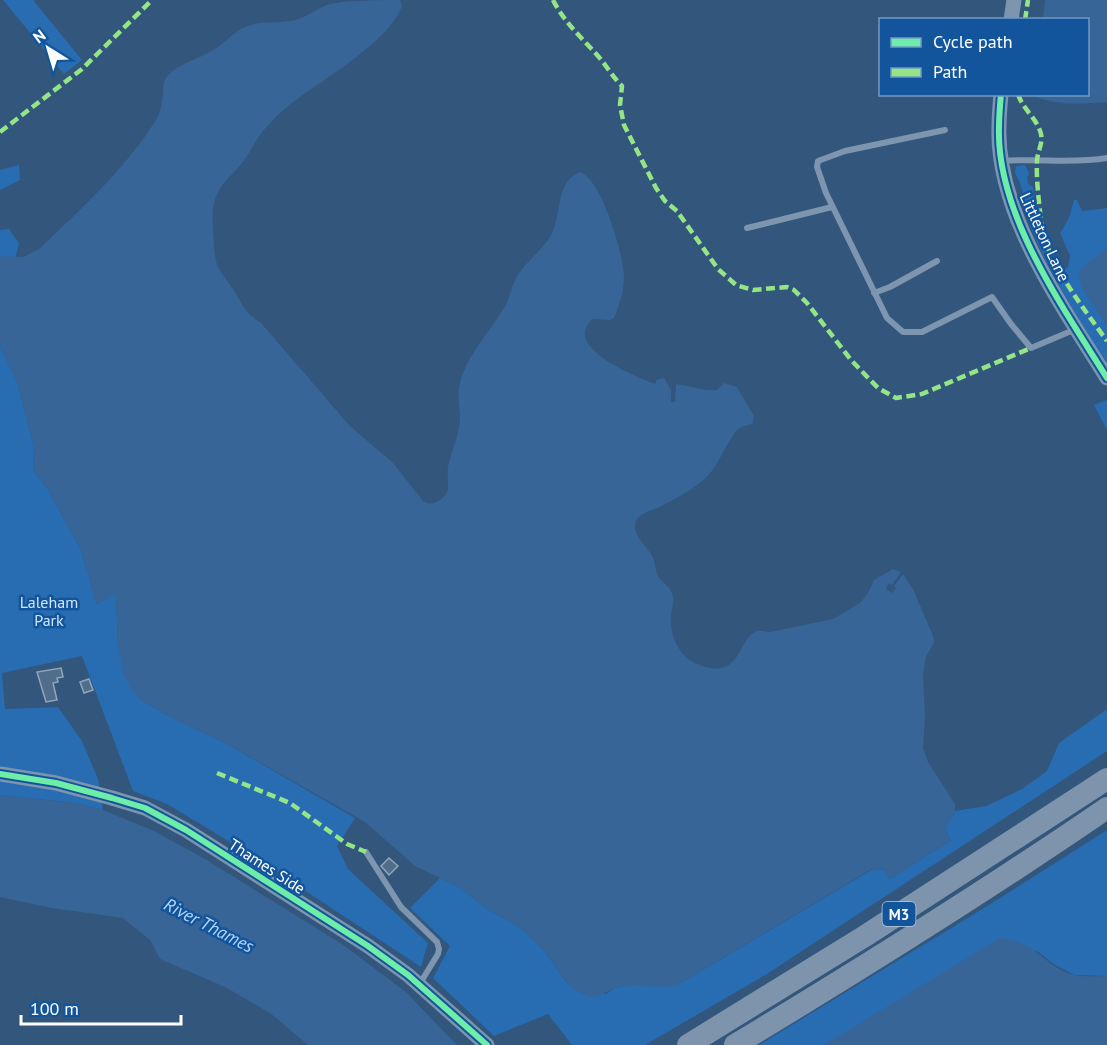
<svg xmlns="http://www.w3.org/2000/svg" width="1107" height="1045" font-family="'PT Sans',sans-serif">
<rect width="100%" height="100%" fill="#32567c"/>
<!-- green -->
<path fill="#286cb2" d="M 3,0 L 33,0 L 82,60 L 64,74 Z
M 19,165 L 20,180 L 0,190 L 0,170 Z
M 1025,165 L 1029,173 L 1027,178 L 1028,184 L 1033,187 L 1035,224 L 1059,273 L 1068,267 L 1070,256 L 1060,233 L 1069,218 L 1074,200 L 1077,200 L 1082,211 L 1107,208 L 1107,249 L 1082,269 L 1107,323 L 1107,365 C 1081,322 1053,281 1034,235 C 1024,214 1027,194 1015,173 L 1016,166 Z
M 9,229 L 19,243 L 14,264 L 0,267 L 0,230 Z
M 0,346 L 17,381 L 34,447 L 33,470 L 47,488 L 81,550 L 97,604 L 116,594 L 118,644 L 140,699 L 165,714 L 229,745 L 355,818 L 337,846 L 348,869 L 428,943 L 421,967 L 245,851 L 167,804 L 133,791 L 82,656 L 2,673 L 5,709 L 58,707 L 82,741 L 98,779 L 103,810 L 75,803 L 0,795 Z
M 1107,400 L 1107,430 L 1094,405 Z
M 1107,709 L 1107,751 L 767,974 L 645,1045 L 572,1045 L 548,1014 L 494,1036 L 433,978 L 450,946 L 410,908 L 440,878 L 457,886 L 489,910 L 521,928 L 543,949 L 567,983 L 606,994 L 614,988 L 627,985 L 679,984 L 873,869 L 884,870 L 890,879 L 951,840 L 945,829 L 955,811 L 986,806 L 1022,789 L 1047,771 L 1059,743 Z
M 1107,830 L 1107,976 L 1074,975 L 1055,965 L 1037,951 L 825,1045 L 759,1045 L 984,908 Z"/>
<!-- water -->
<path fill="#376597" d="M 400,0 L 402,6 C 388,44 319,81 287,107 C 277,115 267,126 259,136 C 253,145 249,155 242,163 C 236,171 227,178 221,187 C 209,204 213,224 214,244 C 215,269 220,270 233,289 C 243,305 244,312 261,323 L 350,426 L 393,463 L 423,501 C 430,505 433,504 440,500 C 453,492 446,480 448,467 C 451,451 459,436 460,419 C 460,408 457,398 459,387 C 465,357 489,333 504,308 C 510,298 511,287 516,278 C 525,262 542,251 551,235 C 562,215 555,182 580,172 C 602,179 624,256 624,278 C 624,293 619,305 614,318 L 609,320 L 593,319 C 560,347 637,377 655,384 L 657,380 L 664,378 L 671,390 L 671,402 L 675,402 L 676,384 L 707,390 L 717,390 L 724,383 L 737,387 L 754,416 L 753,423 C 748,426 742,425 737,430 C 724,446 718,469 701,482 C 690,491 675,499 662,506 C 655,509 643,512 638,518 C 627,532 649,547 653,558 C 656,565 655,573 660,579 C 664,584 670,587 672,593 C 675,601 672,607 671,615 C 669,634 679,657 697,664 C 742,683 737,638 757,631 C 761,630 766,632 770,632 L 833,619 L 860,603 L 868,593 L 874,580 L 893,569 L 901,572 L 892,585 L 889,583 L 886,589 L 892,593 L 896,588 L 894,586 L 903,574 L 913,589 L 933,636 L 934,642 L 926,657 L 923,674 L 925,716 L 923,748 L 928,762 L 955,804 L 955,813 L 945,829 L 951,840 L 890,879 L 884,870 L 872,869 L 679,984 L 667,987 L 627,985 L 614,988 L 599,996 L 590,997 L 576,991 L 567,983 L 543,949 L 521,928 L 489,910 L 457,886 L 415,866 L 365,822 L 229,745 L 165,714 L 140,699 L 132,690 L 123,674 L 118,644 L 116,595 L 97,604 L 81,550 L 47,488 L 33,470 L 34,447 L 17,381 L 0,346 L 0,256 L 23,257 L 38,250 C 79,211 121,173 152,126 C 158,118 161,110 162,101 C 164,92 161,83 168,75 C 180,63 198,59 212,51 C 224,44 233,32 245,27 C 260,20 279,24 295,20 C 307,17 316,9 327,5 C 343,0 381,0 400,0 Z
M 1045,0 L 1107,0 L 1107,102 C 1083,104 1054,106 1032,95 L 1088,94 L 1088,20 L 1043,19 Z
M 1107,249 L 1107,324 C 1099,313 1073,283 1081,270 C 1087,262 1099,255 1107,249 Z
M 0,795 L 75,803 L 103,810 L 154,831 L 205,859 L 342,944 L 406,992 L 457,1045 L 308,1045 L 270,1013 L 225,987 L 160,959 L 150,940 L 123,918 L 52,908 L 0,897 Z
M 1000,938 C 1037,941 1046,968 1074,975 C 1084,977 1097,976 1107,976 L 1107,1045 L 824,1045 Z"/>
<!-- building -->
<path fill="#506d8b" stroke="#91a6bb" stroke-width="1.5" d="M 61,668 L 63,677 L 57,678 L 58,682 L 53,683 L 57,700 L 46,702 L 37,672 Z
M 89,679 L 93,690 L 84,693 L 80,682 Z
M 389,858 L 398,866 L 389,875 L 381,866 Z"/>
<g fill="none" stroke-linecap="round" stroke-linejoin="round">
<!-- service -->
<path stroke="#7d95ae" stroke-width="6" d="M 945,130 L 845,151 L 818,161 L 817,167 L 826,193 L 887,318 L 903,332 L 922,332 L 992,297 L 1011,324 L 1031,348 L 1076,329
M 1003,161 C 1038,158 1072,164 1107,158
M 747,228 L 832,207
M 874,293 L 890,287 L 937,261
M 366,852 L 401,907 L 437,942 L 439,949 L 438,954 L 419,985"/>
<!-- tertiary -->
<path stroke="#7d95ae" stroke-width="15" d="M 1011,20 L 1014,0
M 1001,94 C 1000,105 999,116 999,127 C 996,214 1063,307 1107,378
M 0,774 L 56,783 L 112,798 L 145,808 L 186,830 L 368,946 L 408,975 L 487,1045"/>
<!-- motorway -->
<path stroke="#7d94ac" stroke-width="22" d="M 688,1045 L 865,936 L 1107,779
M 735,1045 C 861,969 986,891 1107,808"/>
<!-- quiet -->
<path stroke="#94e586" stroke-width="4.5" stroke-dasharray="9 4.5" stroke-linecap="butt" d="M 553,0 C 564,22 582,38 598,56 C 606,65 612,76 622,86 L 620,105 L 624,125 L 656,188 L 665,201 L 677,211 L 718,269 L 736,285 L 753,290 L 787,287 L 794,290 L 807,303 L 851,360 L 878,388 L 896,398 L 922,394 L 1031,348
M 1025,20 L 1028,0
M 1018,94 C 1023,110 1037,118 1041,134 C 1043,144 1038,150 1037,160 C 1036,180 1039,201 1041,221 C 1044,259 1085,310 1107,341
M 0,132 L 82,69 L 152,0
M 217,773 L 290,803 L 347,844 L 366,852"/>
<defs>
<path id="cycleway" d="M 1001,94 C 1000,105 999,116 999,127 C 996,214 1063,307 1107,378
M 0,774 L 56,783 L 112,798 L 145,808 L 186,830 L 368,946 L 408,975 L 487,1045"/>
</defs>
<!-- cycleway casing -->
<use href="#cycleway" stroke="#13559c" stroke-width="10"/>
<!-- cycleway -->
<use href="#cycleway" stroke="#6deda7" stroke-width="6"/>
</g>
<g text-anchor="middle" dominant-baseline="central" stroke-width="5" stroke-linejoin="round" paint-order="stroke">
<!-- shield labels -->
<rect fill="#13559c" stroke="#b8cce1" stroke-width="1.5" x="882.5" y="902" width="33" height="24" rx="4.5"/>
<g font-size="15" font-weight="bold" fill="#fff">
<text x="899" y="914">M3</text>
</g>
<!-- street labels -->
<g font-size="16" fill="#fff" stroke="#13559c">
<text transform="translate(1045 237) rotate(65)">Littleton Lane</text>
<text transform="translate(267 866) rotate(33)">Thames Side</text>
</g>
<!-- park labels -->
<g font-size="16" fill="#d0e7fd" stroke="#13559c">
<text x="49" y="602">Laleham<tspan x="49" dy="18">Park</tspan></text>
</g>
<!-- water labels -->
<g font-size="18" font-style="italic" fill="#b5d7fa" stroke="#13559c">
<text transform="translate(209 925) rotate(27)">River Thames</text>
</g>
</g>
<!-- legend -->
<rect x="879" y="18" width="210" height="78" fill="#13559c" stroke="#7199c4" stroke-width="1.5"/>
<rect x="891" y="38" width="30" height="9" fill="#6deda7" stroke="#7199c4" stroke-width="1.5"/>
<text x="933" y="48" font-size="18" fill="#ffffff">Cycle path</text>
<rect x="891" y="68" width="30" height="9" fill="#94e586" stroke="#7199c4" stroke-width="1.5"/>
<text x="933" y="78" font-size="18" fill="#ffffff">Path</text>
<!-- north arrow -->
<g transform="translate(48 48) rotate(323)" stroke="#13559c" stroke-width="4.5" paint-order="stroke">
<path d="M0-4.5L10 22L0 15L-10 22Z" fill="#ffffff"/>
<text y="-9" font-size="16" font-weight="bold" text-anchor="middle" fill="#ffffff">N</text>
</g>
<!-- scale -->
<path d="M21 1015v9h160v-9" fill="none" stroke="#ffffff" stroke-width="3"/>
<text x="30" y="1015" font-size="18" fill="#ffffff" stroke="#13559c" stroke-width="4.5" paint-order="stroke">100 m</text>
</svg>
